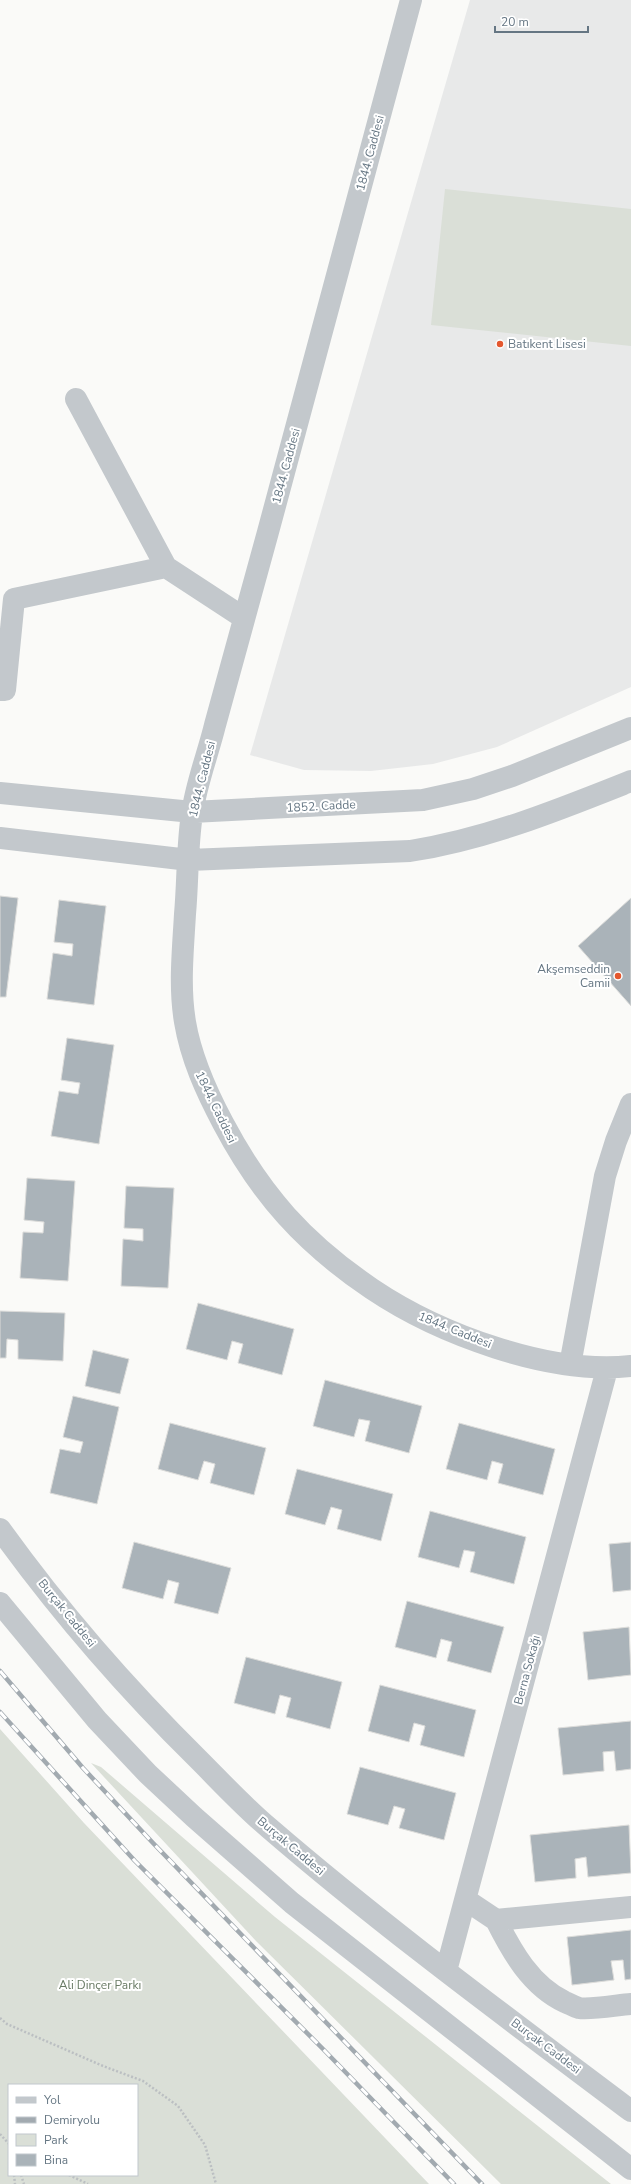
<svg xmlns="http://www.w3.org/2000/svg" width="631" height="2184" font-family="'Nunito Sans',sans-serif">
<rect width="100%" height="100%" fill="#fafaf8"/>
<!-- built -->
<path fill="#e8e9e9" d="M 470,0 L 631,0 L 631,687 L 497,747 L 433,764 L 371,771 L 304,770 L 250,755 Z"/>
<!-- green -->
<path fill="#dadfd7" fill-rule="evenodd" d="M 445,189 L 631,209 L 631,346 L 431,325 Z
M 0,1729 L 84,1823 L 429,2184 L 0,2184 ZM 9,2085 L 137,2085 L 137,2175 L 9,2175 Z
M 91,1763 L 101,1767 L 275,1917 L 611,2184 L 501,2184 L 256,1941 Z"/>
<!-- building -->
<path fill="#aab3b9" stroke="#dcdcda" d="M 0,896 L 18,898 L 6,997 L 0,997 Z
M 631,898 L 631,1006 L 578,946 Z
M 59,900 L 106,906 L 94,1005 L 47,999 L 53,953 L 72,956 L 73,944 L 54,942 Z
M 67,1038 L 114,1045 L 99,1144 L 51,1136 L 59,1091 L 78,1094 L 80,1083 L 61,1080 Z
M 27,1178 L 75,1181 L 68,1281 L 20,1278 L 23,1232 L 43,1233 L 44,1222 L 24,1220 Z
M 126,1186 L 174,1188 L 168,1288 L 121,1286 L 123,1239 L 143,1241 L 143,1229 L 124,1228 Z
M 198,1303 L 294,1329 L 282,1375 L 238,1363 L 243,1344 L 232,1341 L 227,1360 L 186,1349 Z
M 0,1311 L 65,1313 L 63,1361 L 18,1359 L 18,1340 L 7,1339 L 6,1358 L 0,1358 Z
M 93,1350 L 129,1359 L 120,1394 L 85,1386 Z
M 325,1380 L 422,1406 L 409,1453 L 365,1441 L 370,1421 L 359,1419 L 354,1437 L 313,1426 Z
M 73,1396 L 119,1407 L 97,1504 L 50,1493 L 60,1449 L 80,1453 L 83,1442 L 63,1437 Z
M 170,1423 L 266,1448 L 254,1495 L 210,1483 L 215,1464 L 204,1461 L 198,1480 L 158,1469 Z
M 459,1423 L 555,1449 L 543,1495 L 498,1483 L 503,1464 L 492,1461 L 487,1480 L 446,1469 Z
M 297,1469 L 393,1494 L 381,1541 L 337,1529 L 342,1510 L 331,1507 L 325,1525 L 285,1514 Z
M 430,1511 L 526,1537 L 514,1584 L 470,1572 L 475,1552 L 464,1550 L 459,1568 L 418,1557 Z
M 134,1542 L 231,1568 L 218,1614 L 174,1603 L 179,1583 L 168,1580 L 163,1599 L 122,1588 Z
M 631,1542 L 631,1590 L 613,1592 L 609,1544 Z
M 407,1601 L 504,1627 L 491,1673 L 447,1661 L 452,1642 L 441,1639 L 436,1658 L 395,1647 Z
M 629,1627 L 631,1675 L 588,1680 L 583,1632 Z
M 246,1657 L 342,1682 L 330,1729 L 286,1717 L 291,1698 L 280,1695 L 275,1714 L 234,1703 Z
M 380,1685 L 476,1710 L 464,1757 L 420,1745 L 425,1726 L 414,1723 L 409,1742 L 368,1731 Z
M 631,1721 L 631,1769 L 616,1771 L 614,1751 L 603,1752 L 604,1771 L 563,1775 L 558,1728 Z
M 360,1767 L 456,1793 L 444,1840 L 399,1828 L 405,1809 L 394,1806 L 388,1825 L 347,1814 Z
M 629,1825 L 631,1873 L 588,1877 L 586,1857 L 575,1859 L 576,1878 L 535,1882 L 530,1835 Z
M 631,1930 L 631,1979 L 625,1980 L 623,1960 L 611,1961 L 614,1980 L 572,1985 L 567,1937 Z"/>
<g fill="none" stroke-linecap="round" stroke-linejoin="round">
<!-- path -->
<path stroke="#bbbfc2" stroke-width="2.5" stroke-dasharray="2 2" stroke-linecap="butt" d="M 0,2018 L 7,2024 L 103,2066 L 143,2081 L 178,2106 L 205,2145 L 216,2184
M 0,2134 L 9,2144
M 14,2175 L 15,2184
M 21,2175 L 24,2184
M 69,2175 L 88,2184"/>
<!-- minor -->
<path stroke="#c3c8cc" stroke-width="22" d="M 411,0 C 364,177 316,354 268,532 C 250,596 233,661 215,725 C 208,754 196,784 192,814 C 187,846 188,881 185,914 C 183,950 179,986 185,1022 C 191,1058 206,1091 223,1123 C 261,1195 304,1243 372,1289 C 439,1334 549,1375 631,1366
M 76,399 L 166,567
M 0,690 L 5,690 L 14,599 L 166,567 L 244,618
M 0,793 L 192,812 L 423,800 L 473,789 L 512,776 L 631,728
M 0,838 L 189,860 L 410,851 C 487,839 558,810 631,781
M 570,1365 L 605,1176 L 616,1141 L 631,1104
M 0,1529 C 59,1611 126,1688 198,1759 C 221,1782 244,1807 269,1828 C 385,1928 509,2019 631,2111
M 0,1603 L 97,1720 L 148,1774 L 194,1817 L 292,1903 L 631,2169
M 466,1900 L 496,1920 L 631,1907
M 496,1920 C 512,1952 531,1986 565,2002 C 570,2004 575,2007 579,2008 C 590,2010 618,2005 631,2004
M 446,1971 L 607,1369"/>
<defs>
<path id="rail" d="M 0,1671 L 83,1768 L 153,1843 L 482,2184
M 0,1712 L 135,1861 L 323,2049 L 454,2184"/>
</defs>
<!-- rail casing -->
<use href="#rail" stroke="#a2aab0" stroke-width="4.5"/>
<!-- rail -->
<use href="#rail" stroke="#fff" stroke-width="3" stroke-dasharray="9" stroke-linecap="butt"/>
</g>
<!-- markers -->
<g fill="#e4572e" stroke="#fff" stroke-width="1.5">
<circle cx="500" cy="344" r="4"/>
<circle cx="618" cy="976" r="4"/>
</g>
<g text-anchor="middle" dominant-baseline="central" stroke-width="4" stroke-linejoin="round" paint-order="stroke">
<!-- street labels -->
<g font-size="12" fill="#657683" stroke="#fff">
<text transform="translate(370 153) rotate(-75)">1844. Caddesi</text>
<text transform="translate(286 466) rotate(-75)">1844. Caddesi</text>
<text transform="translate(202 779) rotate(-76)">1844. Caddesi</text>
<text transform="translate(321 806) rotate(-3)">1852. Cadde</text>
<text transform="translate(216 1107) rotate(64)">1844. Caddesi</text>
<text transform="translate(455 1330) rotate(22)">1844. Caddesi</text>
<text transform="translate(67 1613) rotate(51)">Burçak Caddesi</text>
<text transform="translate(527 1670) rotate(-75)">Berna Sokağı</text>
<text transform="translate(291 1846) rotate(40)">Burçak Caddesi</text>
<text transform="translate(546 2046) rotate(37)">Burçak Caddesi</text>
</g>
<!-- poi labels -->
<g font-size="12" fill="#657683" stroke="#fff" text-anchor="start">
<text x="508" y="344">Batıkent Lisesi</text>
<text x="610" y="969" text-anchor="end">Akşemseddin<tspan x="610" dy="14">Camii</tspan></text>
</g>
<!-- park labels -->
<g font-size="12" fill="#687a64" stroke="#fff">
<text x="100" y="1985">Ali Dinçer Parkı</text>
</g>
</g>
<!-- legend -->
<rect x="8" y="2084" width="130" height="92" fill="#ffffff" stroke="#c1c8cd"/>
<rect x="16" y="2097" width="20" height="6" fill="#c3c8cc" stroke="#c1c8cd"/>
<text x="44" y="2104" font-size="12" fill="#657683">Yol</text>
<rect x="16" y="2117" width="20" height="6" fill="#a2aab0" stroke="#c1c8cd"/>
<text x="44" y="2124" font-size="12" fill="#657683">Demiryolu</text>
<rect x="16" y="2134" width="20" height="12" fill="#dadfd7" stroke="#c1c8cd"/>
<text x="44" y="2144" font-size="12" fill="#657683">Park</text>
<rect x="16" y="2154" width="20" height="12" fill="#aab3b9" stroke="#c1c8cd"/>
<text x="44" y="2164" font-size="12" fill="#657683">Bina</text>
<!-- scale -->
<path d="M495 26v6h93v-6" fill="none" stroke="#657683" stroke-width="2"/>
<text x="501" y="26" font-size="12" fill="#657683" stroke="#ffffff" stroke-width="3" paint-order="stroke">20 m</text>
</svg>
